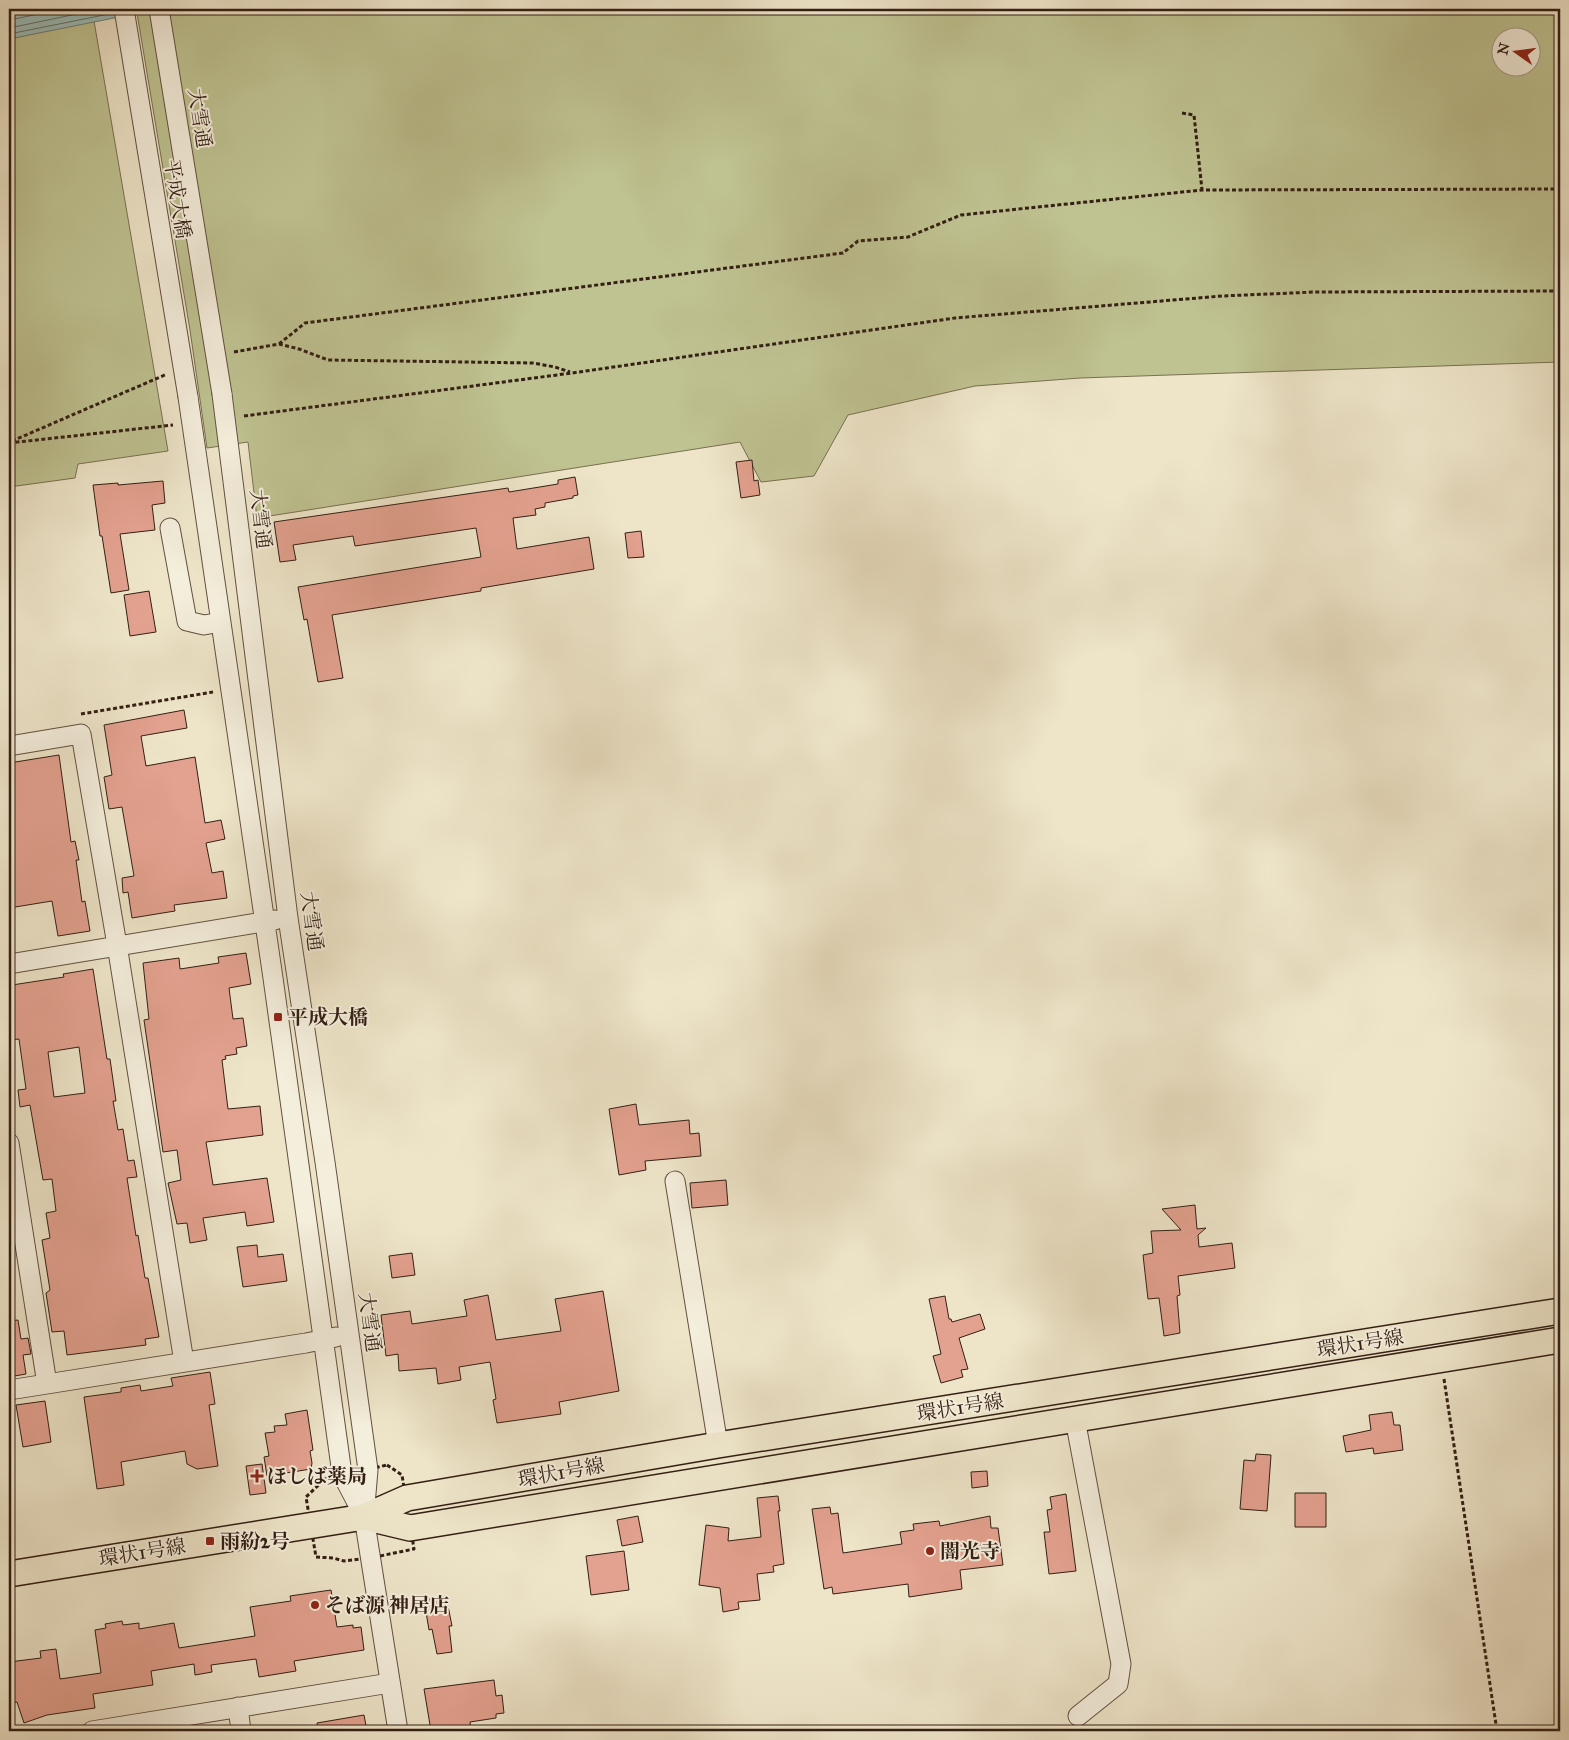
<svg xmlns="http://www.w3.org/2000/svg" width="1569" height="1740" font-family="'IM FELL Great Primer','Noto Serif JP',serif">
<rect width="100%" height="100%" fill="#eee5c9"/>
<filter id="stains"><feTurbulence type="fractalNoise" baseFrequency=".004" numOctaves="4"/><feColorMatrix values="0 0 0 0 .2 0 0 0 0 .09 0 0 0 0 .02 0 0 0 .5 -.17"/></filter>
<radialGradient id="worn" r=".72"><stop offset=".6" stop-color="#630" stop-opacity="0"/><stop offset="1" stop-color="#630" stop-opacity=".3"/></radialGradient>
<!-- green -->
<path fill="#bfc291" stroke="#797052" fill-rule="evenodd" d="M 159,9 L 1560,9 L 1560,362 L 1080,378 L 975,386 L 848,415 L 814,476 L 761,482 L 740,442 L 257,518 L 248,442 L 207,448 L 190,330 L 137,13 ZM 1502,38 L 1532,38 L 1532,68 L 1502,68 Z
M 94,21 L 168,451 L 78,464 L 75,478 L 9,487 L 9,39 Z"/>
<!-- water -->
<path fill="#9abeba" stroke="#717e78" d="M 9,9 L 159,9 L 9,39 Z"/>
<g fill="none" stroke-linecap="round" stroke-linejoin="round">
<!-- shore -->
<path stroke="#666e67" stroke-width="1" d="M 9,20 L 64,9
M 9,28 L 101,9
M 9,34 L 114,13"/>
</g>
<!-- building -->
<path fill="#e3a18f" stroke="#331f14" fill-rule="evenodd" d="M 752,460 L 754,481 L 758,480 L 760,495 L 741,498 L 736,462 Z
M 575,477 L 578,495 L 573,496 L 573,498 L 545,503 L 545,507 L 535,509 L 536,515 L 513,518 L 517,549 L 589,537 L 594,569 L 481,588 L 481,591 L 332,615 L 343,678 L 318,682 L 307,619 L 304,620 L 298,587 L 481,557 L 476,528 L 355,546 L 353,536 L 293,545 L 296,560 L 280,562 L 274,522 L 508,488 L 509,492 L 558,484 L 558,480 Z
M 163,481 L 165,503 L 152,505 L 155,530 L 120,534 L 129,590 L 111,593 L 102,536 L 100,536 L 93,485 L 118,483 L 118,485 Z
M 641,531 L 644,557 L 628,558 L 625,533 Z
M 149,591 L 156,632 L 130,636 L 124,595 Z
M 184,710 L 187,728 L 141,736 L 146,766 L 195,757 L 205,823 L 221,820 L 225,839 L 206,843 L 212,873 L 223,871 L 227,898 L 174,905 L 175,911 L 132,918 L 128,892 L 123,893 L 122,878 L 134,876 L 122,807 L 109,809 L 104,777 L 112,775 L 104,725 Z
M 59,755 L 71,842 L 75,841 L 79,860 L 76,860 L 82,902 L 85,901 L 90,931 L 58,936 L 52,901 L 9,908 L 9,763 Z
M 246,953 L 251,984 L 229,988 L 233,1019 L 243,1018 L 247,1046 L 236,1048 L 237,1054 L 225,1056 L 226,1059 L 222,1060 L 228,1109 L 260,1106 L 263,1135 L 206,1142 L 213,1185 L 267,1178 L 274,1222 L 247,1226 L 245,1212 L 203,1218 L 207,1240 L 190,1243 L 187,1223 L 177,1224 L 168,1183 L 181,1180 L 177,1150 L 163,1152 L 144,1020 L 149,1019 L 143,963 L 179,958 L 180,969 L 219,963 L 218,957 Z
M 93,969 L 107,1059 L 110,1059 L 116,1101 L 113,1101 L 118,1130 L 123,1129 L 128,1161 L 134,1160 L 137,1177 L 127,1178 L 136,1236 L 138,1235 L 145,1278 L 148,1278 L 159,1337 L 145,1339 L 146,1345 L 67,1355 L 64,1331 L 52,1332 L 46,1293 L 50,1290 L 42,1240 L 50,1238 L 46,1213 L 56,1211 L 52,1179 L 43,1180 L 30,1105 L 20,1107 L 18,1090 L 26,1089 L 19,1039 L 9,1040 L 9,1025 L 13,1025 L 10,999 L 14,998 L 12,985 L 64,977 L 63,974 ZM 79,1047 L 85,1093 L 54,1097 L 48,1052 Z
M 636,1104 L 639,1125 L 689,1120 L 690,1134 L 699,1133 L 701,1156 L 645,1161 L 646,1170 L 619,1175 L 609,1109 Z
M 726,1180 L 728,1205 L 692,1208 L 690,1183 Z
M 1195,1205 L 1197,1229 L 1206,1228 L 1198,1235 L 1199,1247 L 1232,1243 L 1235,1268 L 1178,1276 L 1180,1295 L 1177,1296 L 1180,1333 L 1164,1336 L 1159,1298 L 1148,1299 L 1143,1255 L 1153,1253 L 1151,1231 L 1181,1230 L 1162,1209 Z
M 257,1245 L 258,1257 L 283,1254 L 287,1281 L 243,1287 L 237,1247 Z
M 412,1253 L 415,1275 L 392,1278 L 389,1256 Z
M 603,1291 L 619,1391 L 559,1402 L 561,1414 L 497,1423 L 493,1400 L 496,1399 L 490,1362 L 459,1367 L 461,1380 L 438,1384 L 436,1368 L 399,1371 L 398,1354 L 386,1356 L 381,1315 L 410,1311 L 412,1324 L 467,1316 L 464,1300 L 488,1295 L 496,1340 L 561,1331 L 555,1299 Z
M 945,1296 L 949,1319 L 951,1319 L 952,1322 L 980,1314 L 985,1329 L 959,1338 L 968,1369 L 961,1370 L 963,1377 L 941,1383 L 933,1356 L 941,1354 L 929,1299 Z
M 18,1320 L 21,1339 L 28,1338 L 31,1354 L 23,1355 L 26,1374 L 9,1377 L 9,1321 Z
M 210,1372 L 215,1404 L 209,1405 L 218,1466 L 197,1469 L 187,1464 L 185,1451 L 121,1462 L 124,1485 L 97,1489 L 84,1397 L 121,1392 L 121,1388 L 140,1385 L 141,1391 L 173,1386 L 171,1378 Z
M 45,1401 L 51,1442 L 23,1447 L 16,1405 Z
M 307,1410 L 313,1450 L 310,1451 L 312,1463 L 311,1469 L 267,1476 L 264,1457 L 269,1456 L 265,1433 L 275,1432 L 274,1426 L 287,1425 L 285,1414 Z
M 1392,1412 L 1394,1425 L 1400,1425 L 1403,1450 L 1374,1454 L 1373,1448 L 1346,1452 L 1343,1436 L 1371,1430 L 1369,1415 Z
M 1256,1454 L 1271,1455 L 1267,1511 L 1240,1509 L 1244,1460 L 1255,1461 Z
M 262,1464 L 266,1493 L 250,1495 L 246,1466 Z
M 987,1471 L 988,1486 L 972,1488 L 971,1472 Z
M 1295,1493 L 1326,1493 L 1326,1527 L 1295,1527 Z
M 1066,1494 L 1076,1571 L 1049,1574 L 1044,1532 L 1050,1532 L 1047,1510 L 1052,1509 L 1050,1497 Z
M 778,1496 L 780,1511 L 778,1511 L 784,1564 L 773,1566 L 774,1572 L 757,1574 L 760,1600 L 738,1602 L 739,1609 L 723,1612 L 720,1588 L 699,1585 L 706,1525 L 729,1528 L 728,1541 L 761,1537 L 757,1498 Z
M 830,1507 L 831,1514 L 838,1513 L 843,1553 L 902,1544 L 900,1532 L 914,1530 L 913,1524 L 939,1521 L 940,1526 L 990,1516 L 991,1528 L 998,1528 L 1003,1565 L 960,1570 L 962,1589 L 909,1597 L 908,1584 L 833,1594 L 832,1587 L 824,1589 L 812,1509 Z
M 638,1516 L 643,1542 L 622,1546 L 617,1520 Z
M 624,1551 L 629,1590 L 591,1595 L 586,1556 Z
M 331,1590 L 337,1627 L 353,1625 L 353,1628 L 361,1627 L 364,1650 L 294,1661 L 296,1671 L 259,1677 L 256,1659 L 211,1665 L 212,1672 L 195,1675 L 194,1664 L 151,1671 L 153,1685 L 93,1694 L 95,1708 L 47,1715 L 24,1723 L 17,1702 L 9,1703 L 9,1662 L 41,1658 L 40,1651 L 56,1649 L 60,1679 L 101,1673 L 95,1630 L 106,1628 L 105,1624 L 122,1621 L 123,1625 L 139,1623 L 139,1629 L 174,1623 L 179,1648 L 255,1636 L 250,1607 L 291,1601 L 290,1596 Z
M 446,1596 L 452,1626 L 449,1626 L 452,1652 L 437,1654 L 432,1629 L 429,1630 L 424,1600 Z
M 494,1680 L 496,1696 L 502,1695 L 504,1713 L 496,1714 L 496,1718 L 470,1722 L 471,1731 L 431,1731 L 424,1689 Z
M 364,1715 L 367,1731 L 318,1731 L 317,1723 Z"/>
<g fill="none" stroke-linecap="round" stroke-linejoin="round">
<defs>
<path id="minor" d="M 222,394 L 288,918 L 325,1162 L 368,1470 L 364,1517 L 398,1731
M 188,397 L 273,978 L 342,1474 L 364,1516
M 170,528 L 187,621 L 204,625 L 221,622
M 9,746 L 81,734 L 117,945 L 184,1362
M 9,964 L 275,920
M 9,1143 L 47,1384
M 675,1181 L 718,1445
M 9,1390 L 306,1343 L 336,1337
M 1075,1419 L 1121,1664 L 1118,1684 L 1078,1716
M 238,1707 L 241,1731
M 92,1731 L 390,1683"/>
<path id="major" d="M 364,1517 L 410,1528 L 1560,1340
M 9,1574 L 364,1517 L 407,1498 L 718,1445 L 1560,1311"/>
</defs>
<!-- minor casing -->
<use href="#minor" stroke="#625041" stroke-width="21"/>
<!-- major casing -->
<use href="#major" stroke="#331f14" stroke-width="28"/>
<!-- path -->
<path stroke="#331f14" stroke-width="3" stroke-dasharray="4 2.5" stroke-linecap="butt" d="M 1182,113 L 1194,115 L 1202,190
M 279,344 L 305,323 L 843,253 L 858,241 L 908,237 L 961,215 L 1202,190 L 1560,189
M 234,352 L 279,344 L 299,349 L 328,360 L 533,363 L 555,367 L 570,372
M 244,416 L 572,373 L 955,318 L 1222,296 L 1315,292 L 1560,291
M 12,441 L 167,374
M 9,443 L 173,425
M 81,714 L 213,692
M 1444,1379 L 1497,1731
M 387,1465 L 402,1475 L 414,1549 L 370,1558 L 344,1561 L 333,1558 L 316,1557 L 306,1497 L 325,1479 Z"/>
<!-- minor -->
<use href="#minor" stroke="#f4eedc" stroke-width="19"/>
<!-- major -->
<use href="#major" stroke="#eee5c9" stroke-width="25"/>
<defs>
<path id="minor-bridge" d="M 124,9 L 188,397
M 159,9 L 222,394"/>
</defs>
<!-- minor-bridge casing -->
<use href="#minor-bridge" stroke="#625041" stroke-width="21" stroke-linecap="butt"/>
<!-- minor-bridge -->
<use href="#minor-bridge" stroke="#f4eedc" stroke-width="19"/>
</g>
<!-- markers -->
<g fill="#8f2418" stroke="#f4eedc" stroke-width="2">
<rect x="273" y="1012" width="10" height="10" rx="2.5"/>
<path d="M254.5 1468.5h5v5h5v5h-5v5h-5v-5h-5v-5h5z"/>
<rect x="205" y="1536" width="10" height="10" rx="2.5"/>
<circle cx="930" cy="1551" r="5"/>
<circle cx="315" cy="1605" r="5"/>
</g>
<g text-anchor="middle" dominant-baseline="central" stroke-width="4" stroke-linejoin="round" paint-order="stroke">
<!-- street labels -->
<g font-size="20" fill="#331f14" stroke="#f4eedc">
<text transform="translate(200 118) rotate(81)">大雪通</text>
<text transform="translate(178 199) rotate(81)">平成大橋</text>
<text transform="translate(261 519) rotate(83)">大雪通</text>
<text transform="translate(312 921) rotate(82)">大雪通</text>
<text transform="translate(370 1322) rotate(82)">大雪通</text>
<text transform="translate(1360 1343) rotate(-9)">環状1号線</text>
<text transform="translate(960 1407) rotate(-9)">環状1号線</text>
<text transform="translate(561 1472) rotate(-10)">環状1号線</text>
<text transform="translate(142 1552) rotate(-9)">環状1号線</text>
</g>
<!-- poi labels -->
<g font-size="20" font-weight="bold" fill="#331f14" stroke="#f4eedc" text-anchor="start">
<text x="288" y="1017">平成大橋</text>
<text x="267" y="1476">ほしば薬局</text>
<text x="220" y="1541">雨紛2号</text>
<text x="940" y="1551">闇光寺</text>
<text x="325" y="1605">そば源 神居店</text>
</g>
</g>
<!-- margin -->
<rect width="1569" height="1740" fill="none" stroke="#eee5c9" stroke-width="30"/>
<rect x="10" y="10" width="1549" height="1720" fill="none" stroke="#331f14" stroke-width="2.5"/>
<rect x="15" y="15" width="1539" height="1710" fill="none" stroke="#331f14"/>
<!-- north arrow -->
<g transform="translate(1516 52) rotate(284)"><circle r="24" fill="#f4eedc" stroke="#a79b8c"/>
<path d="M0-4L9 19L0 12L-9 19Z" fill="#8f2418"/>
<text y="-8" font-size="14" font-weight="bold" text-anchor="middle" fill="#331f14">N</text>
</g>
<rect width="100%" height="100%" filter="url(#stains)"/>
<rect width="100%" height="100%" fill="url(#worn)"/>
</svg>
